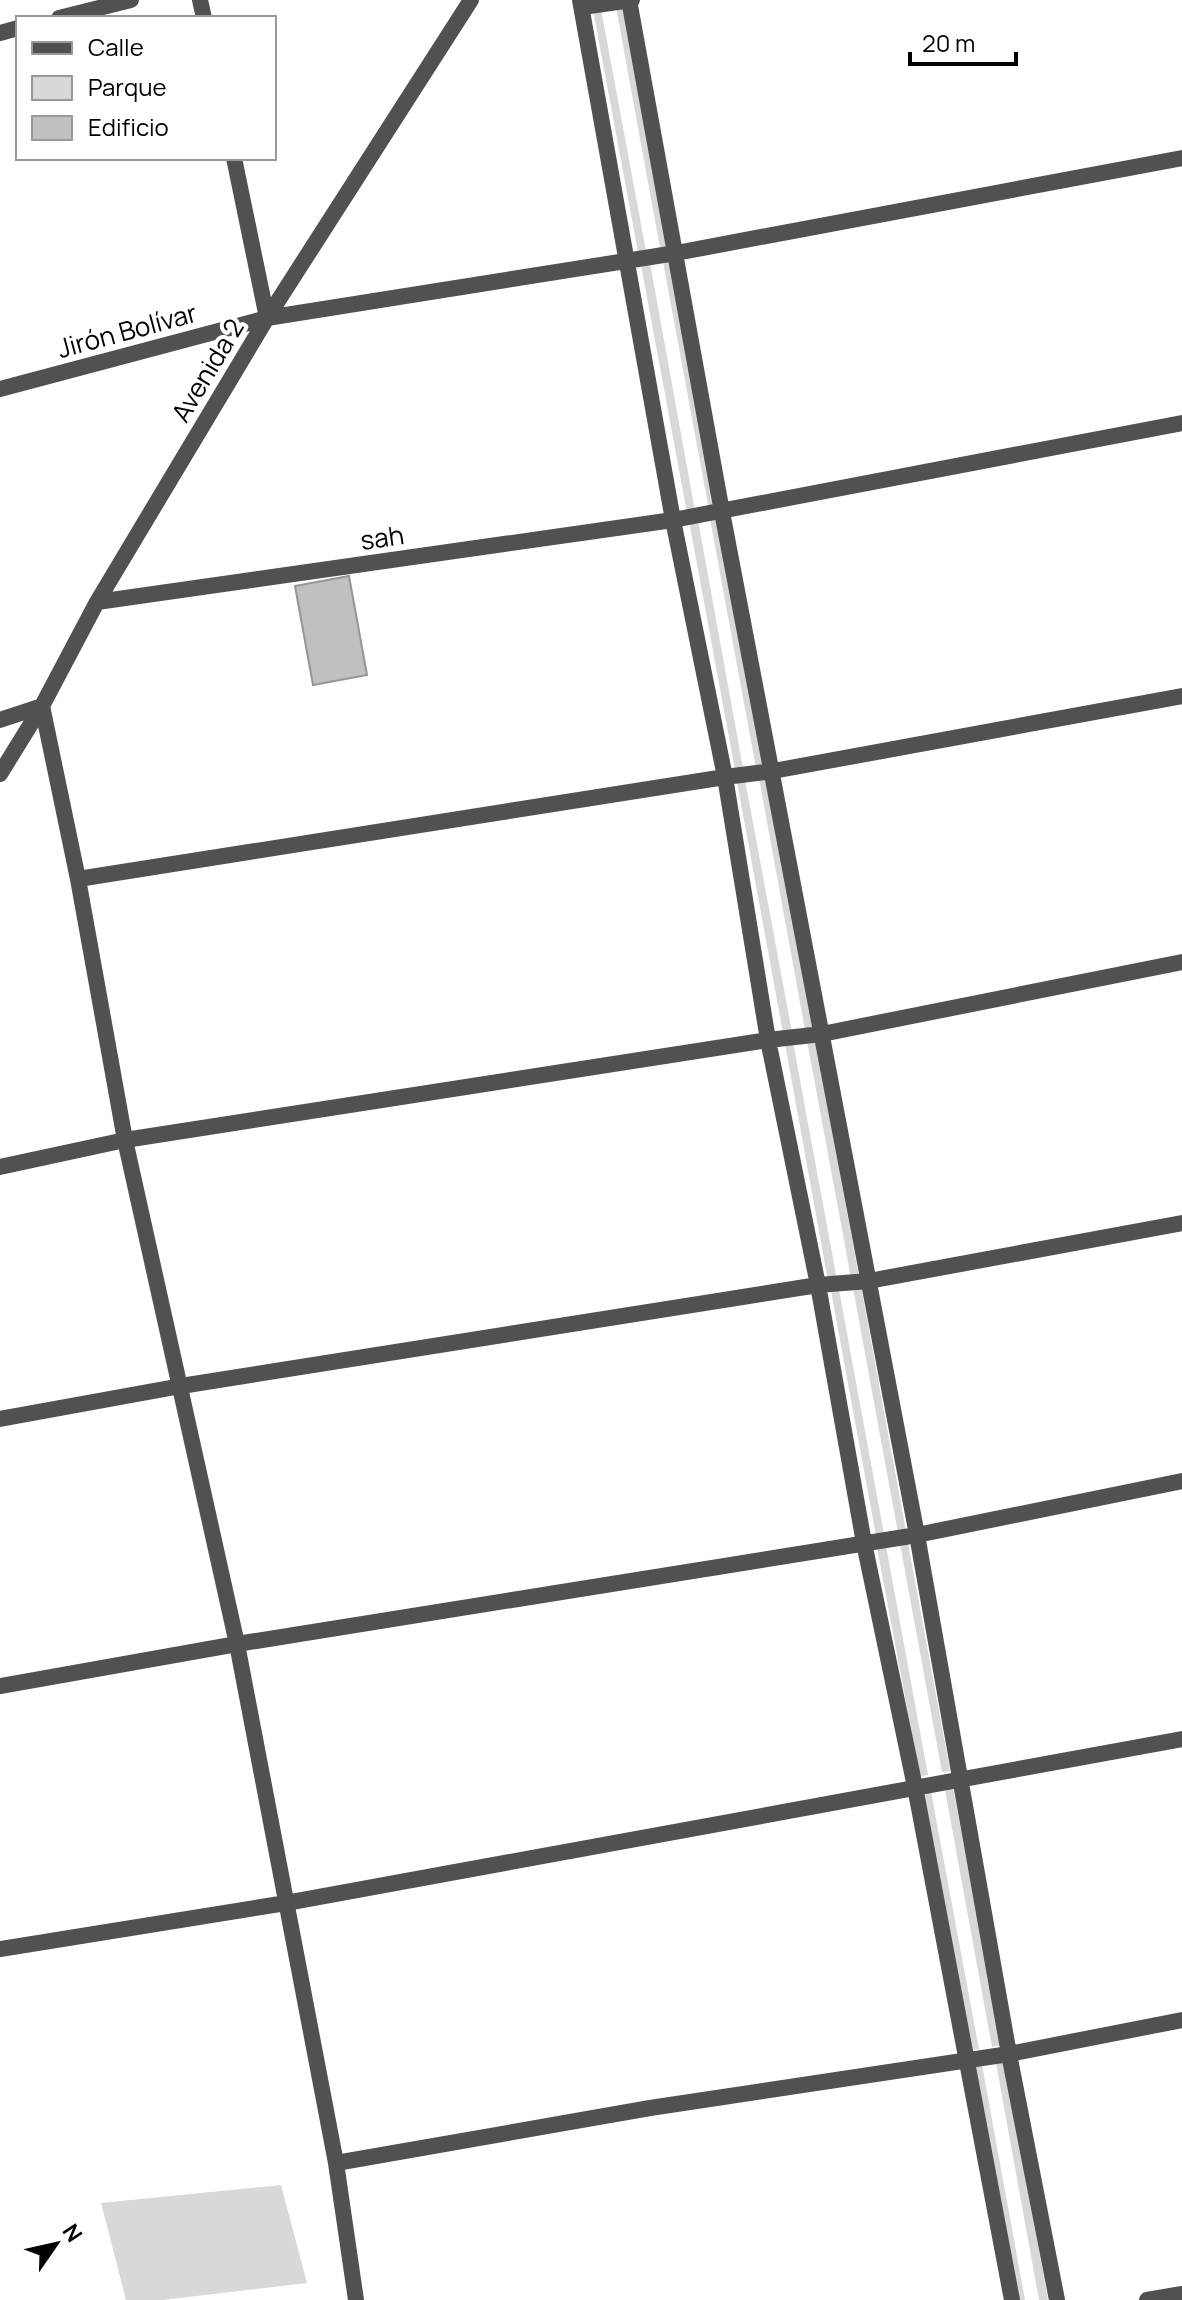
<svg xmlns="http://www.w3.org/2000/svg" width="1182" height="2300" font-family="Manrope,sans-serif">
<rect width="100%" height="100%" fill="#fff"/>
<!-- green -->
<path fill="#d8d8d8" d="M 624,5 L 669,247 L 660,248 L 616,7 Z
M 601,9 L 646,251 L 638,252 L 593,10 Z
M 671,260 L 717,509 L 709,510 L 663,262 Z
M 650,263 L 695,511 L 687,513 L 641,265 Z
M 719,517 L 765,766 L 756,768 L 710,519 Z
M 698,520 L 743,768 L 735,770 L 689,521 Z
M 766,777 L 813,1029 L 805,1030 L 759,778 Z
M 745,780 L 792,1032 L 783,1033 L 737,782 Z
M 815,1039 L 859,1277 L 851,1278 L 807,1041 Z
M 793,1042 L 837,1280 L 828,1281 L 785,1044 Z
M 861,1287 L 906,1531 L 898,1533 L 853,1288 Z
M 839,1290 L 884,1534 L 876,1536 L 831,1291 Z
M 908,1543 L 950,1771 L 942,1772 L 900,1544 Z
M 886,1546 L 928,1775 L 920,1776 L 877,1548 Z
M 953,1788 L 1001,2045 L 992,2047 L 945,1790 Z
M 931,1792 L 979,2049 L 970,2050 L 923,1794 Z
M 1004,2062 L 1048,2300 L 1039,2300 L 996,2063 Z
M 982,2065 L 1025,2300 L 1017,2300 L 973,2066 Z
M 281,2185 L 307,2283 L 163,2300 L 126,2300 L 101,2203 Z"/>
<!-- building -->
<path fill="#c0c0c0" stroke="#959595" stroke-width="2" d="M 349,576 L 367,675 L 313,685 L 295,586 Z"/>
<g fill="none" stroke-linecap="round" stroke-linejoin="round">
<!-- street -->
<path stroke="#515151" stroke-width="16" d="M 200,0 L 204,18
M 580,0 L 673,520 L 725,777 L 768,1040 L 818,1285 L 864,1543 L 915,1787 L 1012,2300
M 629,0 L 722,512 L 917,1535 L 1009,2054 L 1057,2300
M 582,7 L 632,0
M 59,18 L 131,0
M 0,33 L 18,28
M 234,158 L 267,318
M 0,389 L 267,318 L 676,253 L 1182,158
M 97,602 L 673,520 L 1182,423
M 0,720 L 42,706 L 78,879 L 125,1140 L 237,1644 L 336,2163 L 356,2300
M 0,774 L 42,706 L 97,602 L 267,318 L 471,0
M 78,879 L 725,777 L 773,771 L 1182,696
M 0,1167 L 125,1140 L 768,1040 L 822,1034 L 1182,962
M 0,1419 L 181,1386 L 818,1285 L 869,1281 L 1182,1223
M 0,1686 L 237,1644 L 917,1535 L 1182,1481
M 0,1949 L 286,1903 L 1182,1739
M 336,2163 L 650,2108 L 1009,2054 L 1182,2020
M 1147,2300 L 1182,2294"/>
</g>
<g text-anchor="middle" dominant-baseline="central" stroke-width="8" stroke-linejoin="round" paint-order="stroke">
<!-- street labels -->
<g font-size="26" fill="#000" stroke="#fff">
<text transform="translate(127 330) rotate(-15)">Jirón Bolívar</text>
<text transform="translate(207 370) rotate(-59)">Avenida 2</text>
<text transform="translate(382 537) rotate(-8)">sah</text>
</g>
</g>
<!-- legend -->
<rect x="16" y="16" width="260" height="144" fill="#ffffff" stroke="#999999" stroke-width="2"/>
<rect x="32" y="42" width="40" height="12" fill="#515151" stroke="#999999" stroke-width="2"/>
<text x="88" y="56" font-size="24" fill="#000000">Calle</text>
<rect x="32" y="76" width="40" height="24" fill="#d8d8d8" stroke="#999999" stroke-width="2"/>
<text x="88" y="96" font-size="24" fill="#000000">Parque</text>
<rect x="32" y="116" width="40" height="24" fill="#c0c0c0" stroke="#999999" stroke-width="2"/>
<text x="88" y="136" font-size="24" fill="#000000">Edificio</text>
<!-- north arrow -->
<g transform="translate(56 2244) rotate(56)" stroke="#ffffff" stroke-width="6" paint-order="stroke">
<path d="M0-6L14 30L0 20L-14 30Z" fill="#000000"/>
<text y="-12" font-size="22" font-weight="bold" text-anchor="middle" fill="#000000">N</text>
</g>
<!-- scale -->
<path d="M910 52v12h106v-12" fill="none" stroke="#000000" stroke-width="4"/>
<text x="922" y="52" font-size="24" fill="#000000" stroke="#ffffff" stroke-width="6" paint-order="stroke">20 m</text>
</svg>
